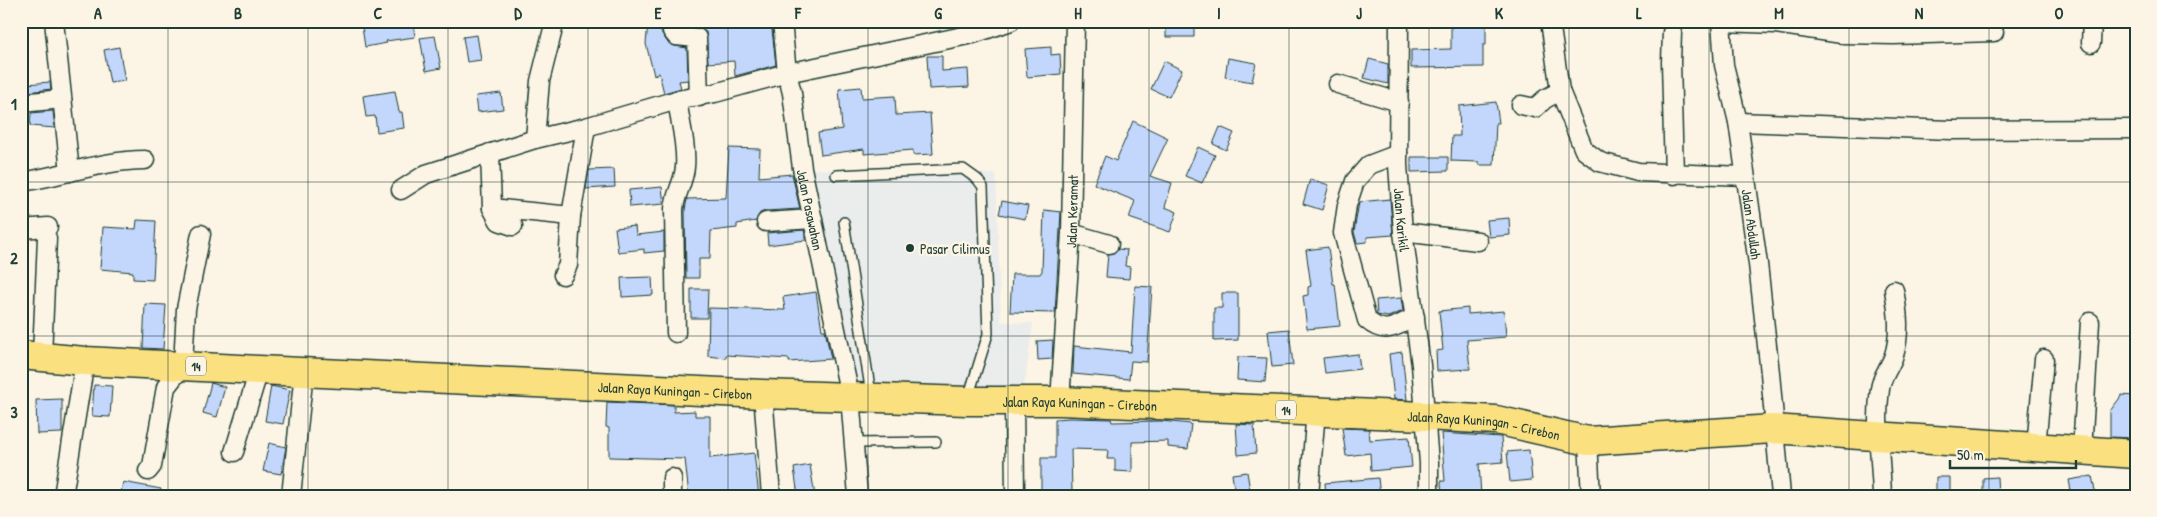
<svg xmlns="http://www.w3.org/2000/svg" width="2157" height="517" font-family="'Patrick Hand',sans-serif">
<rect width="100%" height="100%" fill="#fcf5e5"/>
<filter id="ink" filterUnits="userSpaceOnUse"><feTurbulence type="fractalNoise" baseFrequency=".02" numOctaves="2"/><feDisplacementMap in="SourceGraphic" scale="10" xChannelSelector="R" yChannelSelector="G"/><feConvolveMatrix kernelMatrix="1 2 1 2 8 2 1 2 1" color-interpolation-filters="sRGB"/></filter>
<g filter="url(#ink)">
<!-- built -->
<path fill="#ebecec" d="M 804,169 L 996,174 L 1001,322 L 1033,323 L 1023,396 L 848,387 Z"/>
<!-- building -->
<path fill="#c3d6fc" stroke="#1f3d34" d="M 394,21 L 413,21 L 415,37 L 386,41 L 387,43 L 365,47 L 362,27 Z
M 683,21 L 717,21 L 717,23 L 741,21 L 742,24 L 771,21 L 776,65 L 735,76 L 734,61 L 708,63 L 706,32 L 698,28 L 683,26 Z
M 1166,21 L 1194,21 L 1194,37 L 1166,37 Z
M 1451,21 L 1486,21 L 1486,45 L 1483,45 L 1483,67 L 1411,68 L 1411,50 L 1451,49 Z
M 648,22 L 661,23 L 661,32 L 668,43 L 675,46 L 687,48 L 688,80 L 679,81 L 681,88 L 664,93 L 659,73 L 654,75 L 646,44 Z
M 477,35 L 481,60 L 467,62 L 463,37 Z
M 435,36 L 441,68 L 426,71 L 420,38 Z
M 119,47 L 125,81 L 110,83 L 104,50 Z
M 1051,47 L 1051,55 L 1060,54 L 1061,74 L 1027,77 L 1025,49 Z
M 927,56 L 942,56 L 942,71 L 968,69 L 969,87 L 929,89 Z
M 1228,58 L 1256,63 L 1252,82 L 1225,77 Z
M 1369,59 L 1388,64 L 1388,84 L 1364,78 Z
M 1164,61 L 1182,70 L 1169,97 L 1151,89 Z
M 50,82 L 51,89 L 28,92 L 27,84 Z
M 861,87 L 862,98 L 895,96 L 896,115 L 930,113 L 933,154 L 913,155 L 913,150 L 864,154 L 864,149 L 821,155 L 818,133 L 842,129 L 839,89 Z
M 395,91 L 399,112 L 402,112 L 404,128 L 377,132 L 375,116 L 366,117 L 363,96 Z
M 501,93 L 503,109 L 478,112 L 476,96 Z
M 1496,102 L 1499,123 L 1496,123 L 1494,165 L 1479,165 L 1479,162 L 1451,161 L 1452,136 L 1460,136 L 1459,106 Z
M 53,111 L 55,128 L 30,126 L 31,113 Z
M 1133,121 L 1168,138 L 1150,176 L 1172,183 L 1165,207 L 1177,212 L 1170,232 L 1129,218 L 1135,201 L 1094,184 L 1105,156 L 1116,161 Z
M 1220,127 L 1234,133 L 1226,150 L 1213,144 Z
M 1198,147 L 1215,155 L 1202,183 L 1185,176 Z
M 729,148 L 760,149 L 759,177 L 792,174 L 800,209 L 765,211 L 760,213 L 756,221 L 737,224 L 737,228 L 711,231 L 710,259 L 699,259 L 699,278 L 686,278 L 685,210 L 687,199 L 726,198 Z
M 1411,157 L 1448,157 L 1448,171 L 1411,172 Z
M 614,169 L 615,187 L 586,189 L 589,170 Z
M 1310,179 L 1329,185 L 1322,210 L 1303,204 Z
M 662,187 L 664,204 L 630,207 L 629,190 Z
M 1390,199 L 1393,235 L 1367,237 L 1367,242 L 1357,243 L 1354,232 L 1359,202 Z
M 1002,201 L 1028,206 L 1025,219 L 999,214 Z
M 1044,210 L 1061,212 L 1055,313 L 1010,312 L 1012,274 L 1040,274 L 1042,271 Z
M 1509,218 L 1510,235 L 1489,237 L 1487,220 Z
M 137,220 L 156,221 L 153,280 L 133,279 L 133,272 L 100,269 L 103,227 L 136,229 Z
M 635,226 L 636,235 L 664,232 L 664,251 L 644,253 L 644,249 L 618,252 L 615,228 Z
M 804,230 L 806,240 L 768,245 L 767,233 Z
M 1328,247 L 1333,284 L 1335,284 L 1340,326 L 1307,329 L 1303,296 L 1308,295 L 1308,287 L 1311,286 L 1306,250 Z
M 1118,249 L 1127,250 L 1125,266 L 1130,267 L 1129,279 L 1106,277 L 1108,254 L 1116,252 Z
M 652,277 L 653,295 L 622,297 L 621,278 Z
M 1135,286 L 1152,287 L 1147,362 L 1131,361 L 1129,379 L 1073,374 L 1074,346 L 1131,352 Z
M 691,289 L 708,289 L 707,318 L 691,318 Z
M 816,292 L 822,330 L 825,330 L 831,359 L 789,362 L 789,359 L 726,355 L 726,358 L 708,356 L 709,308 L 785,310 L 783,297 Z
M 1222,293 L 1238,293 L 1238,340 L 1214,341 L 1214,308 L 1222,308 Z
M 1401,298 L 1403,311 L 1388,317 L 1377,315 L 1376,300 Z
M 145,304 L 166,305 L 163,349 L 143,348 Z
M 1468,308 L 1468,314 L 1504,311 L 1506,337 L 1467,340 L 1470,369 L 1437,371 L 1436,351 L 1443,350 L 1439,311 Z
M 1289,329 L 1293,365 L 1272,367 L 1268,331 Z
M 1053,340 L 1052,359 L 1038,360 L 1037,341 Z
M 1402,352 L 1407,400 L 1394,399 L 1389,354 Z
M 1358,354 L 1360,369 L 1325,373 L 1323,358 Z
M 1238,357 L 1267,358 L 1265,382 L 1237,380 Z
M 211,383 L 225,387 L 217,417 L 203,413 Z
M 94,385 L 112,386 L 110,417 L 92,416 Z
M 271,386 L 290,390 L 283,424 L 265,421 Z
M 2122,395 L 2134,396 L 2133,438 L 2110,437 L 2110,411 Z
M 62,399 L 62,433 L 37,434 L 36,400 Z
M 607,402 L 674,405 L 674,412 L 695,411 L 695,416 L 710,416 L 710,458 L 754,453 L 759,496 L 689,496 L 685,459 L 609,457 L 609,428 L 606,427 Z
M 1070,418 L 1111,419 L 1112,422 L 1161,421 L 1191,424 L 1188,449 L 1168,447 L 1168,441 L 1132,442 L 1132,472 L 1115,471 L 1115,459 L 1107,459 L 1108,450 L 1071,449 L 1072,492 L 1041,493 L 1041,458 L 1055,458 L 1055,419 Z
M 1236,424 L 1254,425 L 1256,453 L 1238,455 Z
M 1342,428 L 1369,429 L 1370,440 L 1409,437 L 1412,467 L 1371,471 L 1370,453 L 1346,456 Z
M 1441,433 L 1501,437 L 1503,462 L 1479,464 L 1481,496 L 1442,496 L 1441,481 L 1445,481 Z
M 269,443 L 286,447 L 281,474 L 263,471 Z
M 1529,450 L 1532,480 L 1510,482 L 1507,452 Z
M 810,465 L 815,496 L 798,496 L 794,468 Z
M 1247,472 L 1251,496 L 1235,496 L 1232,474 Z
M 2092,476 L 2096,496 L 2072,496 L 2069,480 Z
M 1936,477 L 1950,477 L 1950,496 L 1936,496 Z
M 1997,477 L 1998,496 L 1983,496 L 1983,478 Z
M 1378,478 L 1380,496 L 1326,496 L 1325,483 Z
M 123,482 L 161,489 L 160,496 L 120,496 Z"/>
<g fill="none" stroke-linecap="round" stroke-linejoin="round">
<defs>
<path id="lane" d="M 836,175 L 963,169 L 977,179 L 983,187 L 988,334 L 968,398
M 844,222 L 871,394
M 854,443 L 936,442"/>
<g id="street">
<path d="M 54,21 L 70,172"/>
<path d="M 672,21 L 672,31 L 676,36 L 697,38 L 699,97"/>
<path id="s1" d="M 782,21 L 787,73 L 792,93 L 802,168 L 850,396 L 858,496"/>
<path id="s2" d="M 1399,21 L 1398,165 L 1403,232 L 1421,365 L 1429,463 L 1429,496"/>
<path d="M 1550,21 L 1560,91 L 1584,150 L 1600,162 L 1638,172 L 1745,176"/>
<path id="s3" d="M 1721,21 L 1724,65 L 1738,122 L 1758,264 L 1770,373 L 1781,496"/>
<path d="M 1721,22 L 1776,24 L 1842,34 L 1893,35 L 1994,32"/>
<path d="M 1672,32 L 1671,62 L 1674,175"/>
<path d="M 2091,43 L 2092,21"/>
<path d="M 1338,84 L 1399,102"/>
<path d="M 21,103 L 62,99"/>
<path d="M 1521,105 L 1535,108 L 1545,99 L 1560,91"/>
<path d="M 1738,122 L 1951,130 L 2136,129"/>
<path d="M 535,139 L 540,81 L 555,21"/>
<path d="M 490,153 L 492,208 L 499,221 L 513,226"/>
<path d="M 1398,154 L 1369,165 L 1355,181 L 1347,205 L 1343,233 L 1367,320 C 1385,336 1396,326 1415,317"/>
<path d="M 21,182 C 62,176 103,160 145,160"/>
<path d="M 401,190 L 426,174 L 535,139 L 586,127 L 677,100 L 715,93 L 787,73 L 973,34 L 1011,21"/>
<path d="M 492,208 L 571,216 L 568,265 L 563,275"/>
<path d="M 571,216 L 586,127"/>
<path d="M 766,222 L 813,219"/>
<path d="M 21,229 L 48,227"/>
<path d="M 1403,232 L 1478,241"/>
<path d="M 1071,233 L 1109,244"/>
<path d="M 676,333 L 674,209 C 675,194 684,182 685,167 C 687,146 680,121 677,100"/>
<path d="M 42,356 L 47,238"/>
<path d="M 763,394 L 771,496"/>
<path d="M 1014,401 L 1015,496"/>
<path id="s4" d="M 1060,401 L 1071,233 L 1075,21"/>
<path d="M 1588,441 L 1591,496"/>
<path d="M 2036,447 L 2044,359"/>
<path d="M 2082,450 L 2090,322"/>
<path d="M 234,452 L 259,370"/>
<path d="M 148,471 L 152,466 L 166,387 L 183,365 L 186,309 L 201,234"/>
<path d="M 672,478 L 672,496"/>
<path d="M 63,496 L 85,361"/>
<path d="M 291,496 L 304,372"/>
<path d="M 1309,496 L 1316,410"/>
<path d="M 1882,496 C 1881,460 1875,425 1880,389 C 1881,378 1889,368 1893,358 C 1901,336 1898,312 1894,290"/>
</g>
<g id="highway">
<path id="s5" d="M 21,355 L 85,361 L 259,370 L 763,394 L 967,401 L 1060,401 L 1425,416 L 1496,420 L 1588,441 L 1773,429 L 2136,454"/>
</g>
</defs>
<!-- lane casing -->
<use href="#lane" stroke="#1f3d34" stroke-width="12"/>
<!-- street casing -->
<use href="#street" stroke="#1f3d34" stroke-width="21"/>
<!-- highway casing -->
<use href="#highway" stroke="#1f3d34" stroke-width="31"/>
<!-- lane -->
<use href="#lane" stroke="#fcf5e5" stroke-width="9"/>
<!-- street -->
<use href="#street" stroke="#fcf5e5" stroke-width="18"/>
<!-- highway -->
<use href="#highway" stroke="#fbe080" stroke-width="28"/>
</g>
</g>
<!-- grid -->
<path fill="none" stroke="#1f3d34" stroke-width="1" stroke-opacity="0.55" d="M 168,21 L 168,496M 308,21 L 308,496M 448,21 L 448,496M 588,21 L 588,496M 728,21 L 728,496M 868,21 L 868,496M 1008,21 L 1008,496M 1149,21 L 1149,496M 1289,21 L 1289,496M 1429,21 L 1429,496M 1569,21 L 1569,496M 1709,21 L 1709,496M 1849,21 L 1849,496M 1989,21 L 1989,496M 21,182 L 2136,182M 21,336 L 2136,336"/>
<!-- markers -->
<circle fill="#1f3d34" stroke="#fcf5e5" stroke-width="2" cx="910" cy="248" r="5"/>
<g text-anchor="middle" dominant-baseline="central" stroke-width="5" stroke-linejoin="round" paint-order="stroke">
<!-- shield labels -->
<g fill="#fcf5e5" stroke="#617469" stroke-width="1">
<rect x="186" y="356.5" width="20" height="19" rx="4"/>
<rect x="1276" y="400.5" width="20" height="19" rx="4"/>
</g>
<g font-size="12" font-weight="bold" fill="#1f3d34">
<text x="196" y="366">14</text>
<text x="1286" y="410">14</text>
</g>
<!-- street labels -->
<g font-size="14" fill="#1f3d34" stroke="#fcf5e5">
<text stroke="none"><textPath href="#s1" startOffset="191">Jalan Pasawahan</textPath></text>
<text stroke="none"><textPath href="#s4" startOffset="190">Jalan Keramat</textPath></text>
<text stroke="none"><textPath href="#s2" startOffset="199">Jalan Karikil</textPath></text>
<text stroke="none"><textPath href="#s3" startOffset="206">Jalan Abdullah</textPath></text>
<text stroke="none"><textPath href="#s5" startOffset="655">Jalan Raya Kuningan - Cirebon</textPath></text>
<text stroke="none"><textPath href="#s5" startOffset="1060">Jalan Raya Kuningan - Cirebon</textPath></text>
<text stroke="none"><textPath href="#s5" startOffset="1465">Jalan Raya Kuningan - Cirebon</textPath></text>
</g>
<!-- poi labels -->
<g font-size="14" fill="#1f3d34" stroke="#fcf5e5" text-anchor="start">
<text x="920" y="248">Pasar Cilimus</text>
</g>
</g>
<!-- margin -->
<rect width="2157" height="517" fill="none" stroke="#fcf5e5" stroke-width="55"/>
<!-- scale -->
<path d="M1950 460v8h126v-8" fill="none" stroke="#1f3d34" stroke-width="2.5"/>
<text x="1957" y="460" font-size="15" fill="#1f3d34" stroke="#fcf5e5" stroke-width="4" paint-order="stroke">50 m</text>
<rect x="28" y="28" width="2102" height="462" fill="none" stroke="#1f3d34" stroke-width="2"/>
<g font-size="16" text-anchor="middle" font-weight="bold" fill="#1f3d34">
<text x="98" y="19">A</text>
<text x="238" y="19">B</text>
<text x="378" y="19">C</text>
<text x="518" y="19">D</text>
<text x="658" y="19">E</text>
<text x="798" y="19">F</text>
<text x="938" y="19">G</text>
<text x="1078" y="19">H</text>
<text x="1219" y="19">I</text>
<text x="1359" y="19">J</text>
<text x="1499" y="19">K</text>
<text x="1639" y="19">L</text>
<text x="1779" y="19">M</text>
<text x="1919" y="19">N</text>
<text x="2059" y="19">O</text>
<text x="14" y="110">1</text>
<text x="14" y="264">2</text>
<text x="14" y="418">3</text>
</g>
</svg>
